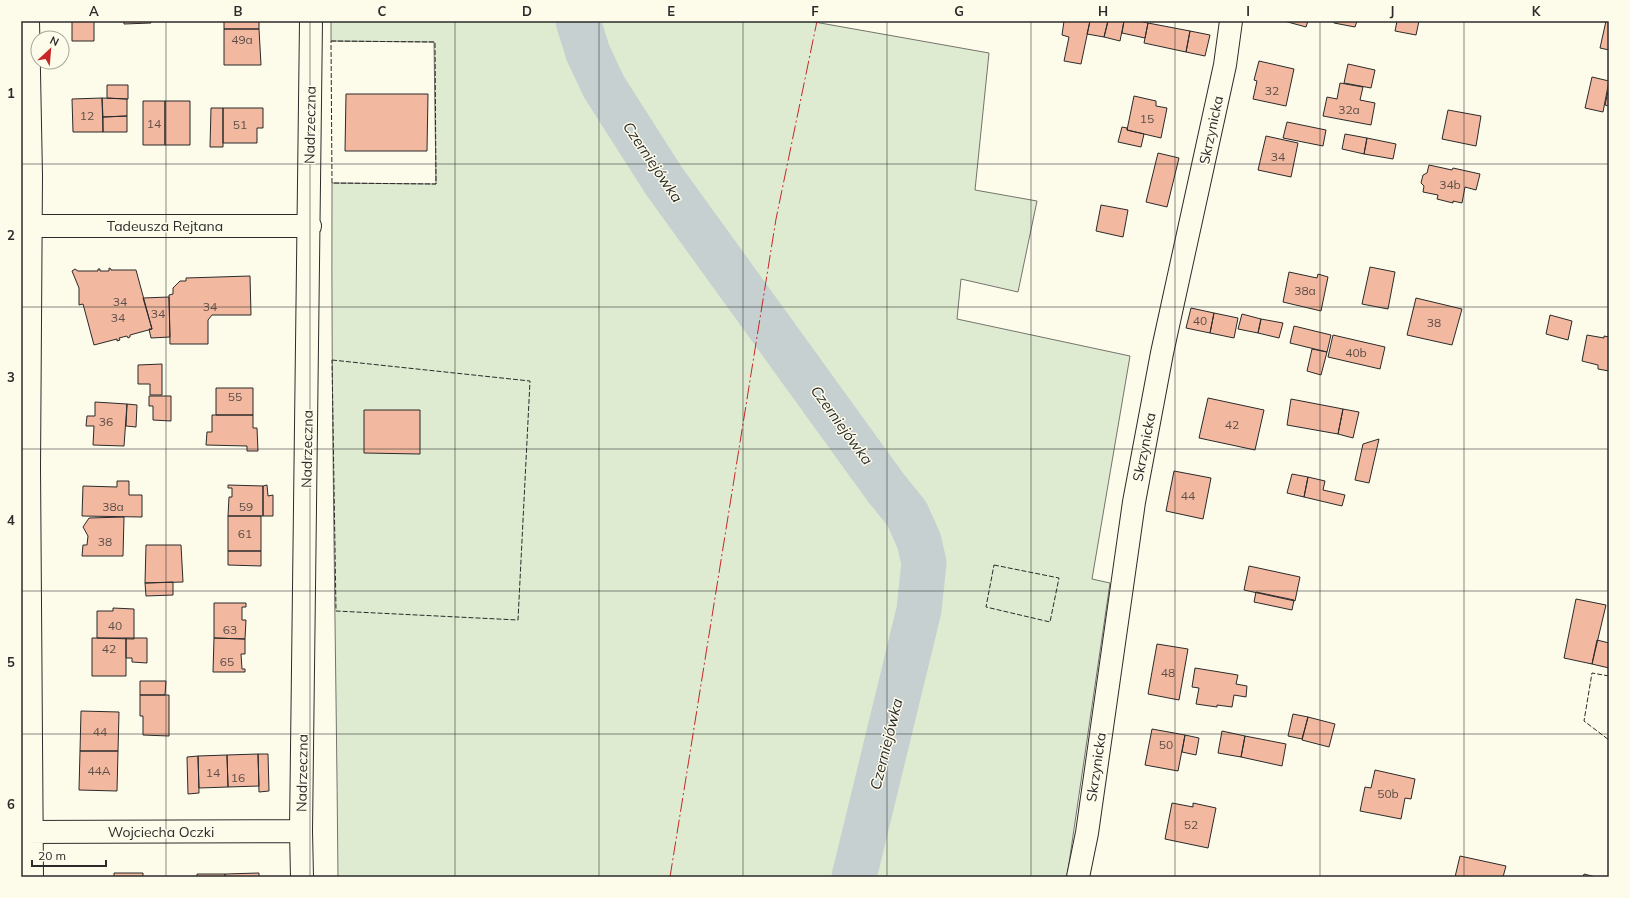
<svg xmlns="http://www.w3.org/2000/svg" width="1630" height="898" font-family="Mulish,sans-serif">
<rect width="100%" height="100%" fill="#fdfbea"/>
<!-- green -->
<path fill="#deebd1" stroke="#74746e" d="M 331,21 L 809,21 L 989,53 L 975,190 L 1037,201 L 1018,292 L 961,279 L 957,319 L 1130,356 L 1092,579 L 1110,583 L 1067,877 L 338,877 C 336,646 331,415 332,183 L 436,184 L 434,42 L 331,41 Z"/>
<g fill="none" stroke-linecap="round" stroke-linejoin="round">
<!-- river -->
<path stroke="#c7d0d0" stroke-width="45" d="M 578,21 L 588,53 L 604,87 L 664,181 L 886,488 L 907,514 L 919,541 L 924,563 L 919,610 L 854,877"/>
</g>
<!-- building -->
<path fill="#f2b8a0" stroke="#2b2b2b" d="M 72,21 L 94,21 L 94,41 L 72,41 Z
M 124,21 L 151,21 L 151,23 L 124,24 Z
M 224,21 L 259,21 L 259,29 L 224,29 Z
M 1064,21 L 1090,21 L 1081,64 L 1064,61 L 1069,37 L 1062,35 Z
M 1090,21 L 1108,21 L 1104,37 L 1087,34 Z
M 1108,21 L 1124,21 L 1120,41 L 1104,37 Z
M 1124,21 L 1140,21 L 1148,23 L 1145,38 L 1122,33 Z
M 1284,21 L 1308,21 L 1306,27 Z
M 1334,21 L 1357,21 L 1355,27 L 1334,23 Z
M 1397,21 L 1419,21 L 1416,35 L 1395,31 Z
M 1606,21 L 1609,21 L 1609,50 L 1600,48 Z
M 1148,23 L 1190,31 L 1186,52 L 1144,43 Z
M 224,29 L 259,29 L 261,65 L 224,65 Z
M 1190,31 L 1210,35 L 1205,56 L 1186,52 Z
M 1259,61 L 1294,69 L 1286,106 L 1253,99 L 1257,81 L 1254,80 Z
M 1348,64 L 1375,70 L 1371,88 L 1344,83 Z
M 1592,77 L 1609,81 L 1603,112 L 1585,108 Z
M 1340,83 L 1363,87 L 1360,100 L 1375,103 L 1371,125 L 1323,116 L 1327,97 L 1337,99 Z
M 107,85 L 128,85 L 128,99 L 107,98 Z
M 1609,87 L 1609,106 L 1605,105 Z
M 346,94 L 428,94 L 427,151 L 345,151 Z
M 1134,96 L 1156,101 L 1156,106 L 1167,108 L 1161,138 L 1127,130 Z
M 102,98 L 127,99 L 127,116 L 103,117 Z
M 102,98 L 103,132 L 73,132 L 72,99 Z
M 143,101 L 165,101 L 165,145 L 143,145 Z
M 165,101 L 190,101 L 190,145 L 165,145 Z
M 211,108 L 223,108 L 223,147 L 210,147 Z
M 223,108 L 263,108 L 263,128 L 257,128 L 257,143 L 223,143 Z
M 1448,110 L 1481,116 L 1476,146 L 1442,139 Z
M 127,116 L 127,132 L 103,132 L 103,117 Z
M 1287,122 L 1326,130 L 1323,146 L 1283,138 Z
M 1122,127 L 1127,128 L 1127,130 L 1144,134 L 1141,147 L 1118,142 Z
M 1345,134 L 1367,138 L 1364,154 L 1342,149 Z
M 1266,136 L 1298,143 L 1291,177 L 1258,170 Z
M 1367,138 L 1396,144 L 1393,159 L 1364,154 Z
M 1158,153 L 1179,158 L 1167,207 L 1146,202 Z
M 1429,165 L 1452,170 L 1453,168 L 1480,174 L 1476,190 L 1465,187 L 1462,203 L 1453,201 L 1453,203 L 1437,199 L 1438,195 L 1423,192 L 1424,186 L 1421,183 L 1423,175 L 1427,173 Z
M 1101,205 L 1128,210 L 1123,237 L 1096,231 Z
M 1370,267 L 1395,272 L 1388,309 L 1362,304 Z
M 109,268 L 111,269 L 111,270 L 136,270 L 152,329 L 130,335 L 130,337 L 128,338 L 127,336 L 119,338 L 120,340 L 117,341 L 117,339 L 94,345 L 83,304 L 79,305 L 79,288 L 72,271 L 75,269 L 78,271 L 98,271 L 98,269 L 100,269 L 100,271 L 109,271 Z
M 1289,272 L 1317,278 L 1318,274 L 1328,277 L 1321,311 L 1283,302 Z
M 250,276 L 251,315 L 212,315 L 208,320 L 208,344 L 170,344 L 169,295 L 173,294 L 173,288 L 180,281 L 186,281 L 186,278 Z
M 169,297 L 170,337 L 151,338 L 149,329 L 152,329 L 143,298 Z
M 1416,298 L 1462,309 L 1452,345 L 1407,335 Z
M 1191,308 L 1214,313 L 1210,333 L 1186,328 Z
M 1214,313 L 1238,318 L 1234,338 L 1210,333 Z
M 1242,314 L 1261,319 L 1258,333 L 1238,329 Z
M 1550,315 L 1572,321 L 1568,340 L 1546,334 Z
M 1261,319 L 1283,323 L 1279,338 L 1258,333 Z
M 1294,326 L 1331,335 L 1327,352 L 1290,343 Z
M 1333,335 L 1385,347 L 1380,369 L 1328,357 Z
M 1587,335 L 1604,338 L 1604,336 L 1609,337 L 1609,371 L 1598,369 L 1598,365 L 1582,361 Z
M 1312,349 L 1327,352 L 1321,375 L 1307,371 Z
M 162,364 L 162,395 L 150,395 L 150,384 L 138,384 L 138,365 Z
M 216,388 L 253,388 L 253,415 L 216,415 Z
M 149,396 L 171,396 L 171,421 L 153,420 L 153,406 L 149,406 Z
M 1208,398 L 1264,410 L 1255,450 L 1199,438 Z
M 1291,399 L 1343,409 L 1338,434 L 1287,425 Z
M 95,402 L 127,404 L 124,446 L 93,445 L 94,426 L 86,426 L 87,416 L 95,416 Z
M 127,404 L 137,405 L 136,427 L 126,426 Z
M 1343,409 L 1359,412 L 1353,438 L 1338,434 Z
M 364,410 L 420,410 L 420,454 L 364,453 Z
M 212,415 L 253,415 L 253,428 L 257,428 L 258,451 L 247,451 L 247,446 L 206,445 L 207,432 L 212,432 Z
M 1379,439 L 1369,483 L 1355,480 L 1363,444 Z
M 1174,471 L 1211,478 L 1203,519 L 1166,511 Z
M 1292,474 L 1308,477 L 1304,497 L 1287,493 Z
M 1308,477 L 1325,481 L 1323,490 L 1345,495 L 1342,506 L 1304,497 Z
M 117,481 L 129,481 L 129,495 L 142,495 L 142,517 L 82,516 L 83,486 L 117,487 Z
M 228,485 L 263,486 L 263,516 L 228,516 L 229,497 L 232,497 L 232,488 L 228,488 Z
M 267,485 L 268,496 L 273,495 L 273,516 L 263,516 L 263,486 Z
M 228,516 L 261,516 L 261,551 L 228,551 Z
M 124,517 L 123,556 L 82,556 L 83,545 L 87,545 L 88,536 L 83,527 L 89,518 Z
M 146,545 L 181,545 L 183,582 L 145,583 Z
M 228,551 L 261,551 L 261,566 L 228,565 Z
M 1249,566 L 1300,577 L 1295,601 L 1244,590 Z
M 173,582 L 173,595 L 146,596 L 145,583 Z
M 1256,592 L 1294,600 L 1292,610 L 1254,602 Z
M 1576,599 L 1606,605 L 1592,664 L 1564,658 Z
M 214,603 L 246,603 L 246,607 L 242,607 L 242,620 L 246,620 L 245,639 L 214,638 Z
M 113,608 L 134,609 L 134,639 L 97,638 L 97,611 L 113,611 Z
M 92,638 L 126,638 L 126,676 L 92,676 Z
M 126,638 L 147,638 L 147,663 L 132,662 L 132,658 L 126,658 Z
M 214,638 L 245,639 L 245,654 L 241,654 L 242,669 L 245,669 L 245,672 L 213,672 Z
M 1597,640 L 1609,643 L 1609,668 L 1592,664 Z
M 1157,644 L 1188,649 L 1179,700 L 1148,694 Z
M 1195,668 L 1238,675 L 1236,684 L 1247,686 L 1246,697 L 1234,695 L 1232,707 L 1217,705 L 1217,707 L 1196,704 L 1199,688 L 1192,687 Z
M 140,681 L 166,681 L 165,695 L 140,695 Z
M 140,695 L 169,695 L 169,736 L 143,735 L 143,716 L 140,716 Z
M 81,711 L 119,712 L 118,751 L 80,751 Z
M 1293,714 L 1308,717 L 1302,739 L 1288,736 Z
M 1308,717 L 1335,724 L 1329,747 L 1302,740 Z
M 1152,729 L 1185,735 L 1178,771 L 1145,765 Z
M 1222,731 L 1245,736 L 1241,757 L 1218,753 Z
M 1185,735 L 1199,738 L 1196,755 L 1182,752 Z
M 1245,736 L 1286,744 L 1282,766 L 1241,757 Z
M 80,751 L 118,751 L 117,791 L 79,790 Z
M 258,754 L 259,786 L 228,787 L 227,755 Z
M 258,754 L 268,754 L 269,791 L 259,792 Z
M 227,755 L 228,787 L 199,788 L 198,756 Z
M 198,756 L 199,793 L 188,794 L 187,757 Z
M 1375,770 L 1415,779 L 1411,799 L 1405,798 L 1401,819 L 1360,811 L 1365,787 L 1371,788 Z
M 1172,803 L 1193,807 L 1193,803 L 1216,808 L 1208,848 L 1165,839 Z
M 1460,856 L 1506,866 L 1503,877 L 1455,877 Z
M 114,873 L 143,873 L 143,877 L 114,877 Z
M 259,873 L 259,877 L 225,877 L 225,874 Z
M 197,874 L 225,874 L 225,877 L 197,877 Z
M 1584,874 L 1596,877 L 1583,877 Z"/>
<g fill="none" stroke-linecap="round" stroke-linejoin="round">
<defs>
<path id="minor" d="M 28,21 L 31,176 L 29,467 L 32,877
M 21,226 L 310,226
M 21,832 L 301,831
M 302,877 L 301,831 L 311,21
M 1078,877 L 1087,833 L 1134,502 L 1162,353 L 1225,65 L 1231,21"/>
</defs>
<!-- minor casing -->
<use href="#minor" stroke="#2b2b2b" stroke-width="24"/>
<!-- minor -->
<use href="#minor" stroke="#fdfbea" stroke-width="22"/>
<!-- fence -->
<path stroke="#2b2b2b" stroke-width="1" stroke-dasharray="5 2" stroke-linecap="butt" d="M 331,41 L 435,42 L 436,184 L 332,183 Z
M 332,360 L 530,381 L 518,620 L 336,611 Z
M 994,565 L 1059,578 L 1050,622 L 986,607 Z
M 1609,676 L 1592,673 L 1584,721 L 1609,740"/>
<!-- power -->
<path stroke="#c62828" stroke-width="1" stroke-dasharray="14 3 2 3" stroke-linecap="butt" d="M 670,877 L 776,219 L 817,21"/>
</g>
<!-- grid -->
<path fill="none" stroke="#2b2b2b" stroke-width="1" stroke-opacity="0.55" d="M 166,21 L 166,877M 310,21 L 310,877M 455,21 L 455,877M 599,21 L 599,877M 743,21 L 743,877M 887,21 L 887,877M 1031,21 L 1031,877M 1175,21 L 1175,877M 1320,21 L 1320,877M 1464,21 L 1464,877M 21,164 L 1609,164M 21,307 L 1609,307M 21,449 L 1609,449M 21,591 L 1609,591M 21,734 L 1609,734"/>
<g text-anchor="middle" dominant-baseline="central" stroke-width="3" stroke-linejoin="round" paint-order="stroke">
<!-- number labels -->
<g font-size="12" fill="#5d4e48">
<text x="242" y="39">49a</text>
<text x="1272" y="90">32</text>
<text x="1349" y="109">32a</text>
<text x="87" y="115">12</text>
<text x="1147" y="118">15</text>
<text x="154" y="123">14</text>
<text x="240" y="124">51</text>
<text x="1278" y="156">34</text>
<text x="1450" y="184">34b</text>
<text x="1305" y="290">38a</text>
<text x="120" y="301">34</text>
<text x="210" y="306">34</text>
<text x="158" y="313">34</text>
<text x="118" y="317">34</text>
<text x="1200" y="320">40</text>
<text x="1434" y="322">38</text>
<text x="1356" y="352">40b</text>
<text x="235" y="396">55</text>
<text x="106" y="421">36</text>
<text x="1232" y="424">42</text>
<text x="1188" y="495">44</text>
<text x="113" y="506">38a</text>
<text x="246" y="506">59</text>
<text x="245" y="533">61</text>
<text x="105" y="541">38</text>
<text x="115" y="625">40</text>
<text x="230" y="629">63</text>
<text x="109" y="648">42</text>
<text x="227" y="661">65</text>
<text x="1168" y="672">48</text>
<text x="100" y="731">44</text>
<text x="1166" y="744">50</text>
<text x="99" y="770">44A</text>
<text x="213" y="772">14</text>
<text x="238" y="777">16</text>
<text x="1388" y="793">50b</text>
<text x="1191" y="824">52</text>
</g>
<!-- street labels -->
<g font-size="14" fill="#2b2b2b" stroke="#fdfbea">
<text transform="translate(310 125) rotate(-89)">Nadrzeczna</text>
<text transform="translate(1211 130) rotate(-78)">Skrzynicka</text>
<text x="165" y="226">Tadeusza Rejtana</text>
<text transform="translate(1144 447) rotate(-79)">Skrzynicka</text>
<text transform="translate(307 449) rotate(-89)">Nadrzeczna</text>
<text transform="translate(1096 767) rotate(-82)">Skrzynicka</text>
<text transform="translate(302 773) rotate(-89)">Nadrzeczna</text>
<text x="161" y="832">Wojciecha Oczki</text>
</g>
<!-- water labels -->
<g font-size="15" font-style="italic" fill="#2b2b2b" stroke="#fdfbea">
<text transform="translate(653 162) rotate(56)">Czerniejówka</text>
<text transform="translate(842 425) rotate(54)">Czerniejówka</text>
<text transform="translate(886 744) rotate(-76)">Czerniejówka</text>
</g>
</g>
<!-- border -->
<rect width="1630" height="898" fill="none" stroke="#fdfbea" stroke-width="44"/>
<!-- north arrow -->
<g transform="translate(50 50) rotate(26)"><circle r="19" fill="#fdfbea" stroke="#a9a89e"/>
<path d="M0-3L7 15L0 10L-7 15Z" fill="#c62828"/>
<text y="-6" font-size="11" font-weight="bold" text-anchor="middle" fill="#2b2b2b">N</text>
</g>
<!-- scale -->
<path d="M32 860v6h74v-6" fill="none" stroke="#2b2b2b" stroke-width="2"/>
<text x="38" y="860" font-size="12" fill="#2b2b2b" stroke="#fdfbea" stroke-width="3" paint-order="stroke">20 m</text>
<rect x="22" y="22" width="1586" height="854" fill="none" stroke="#2b2b2b" stroke-width="1.5"/>
<g font-size="13" text-anchor="middle" font-weight="bold" fill="#2b2b2b">
<text x="94" y="16">A</text>
<text x="238" y="16">B</text>
<text x="382" y="16">C</text>
<text x="527" y="16">D</text>
<text x="671" y="16">E</text>
<text x="815" y="16">F</text>
<text x="959" y="16">G</text>
<text x="1103" y="16">H</text>
<text x="1248" y="16">I</text>
<text x="1392" y="16">J</text>
<text x="1536" y="16">K</text>
<text x="11" y="98">1</text>
<text x="11" y="240">2</text>
<text x="11" y="382">3</text>
<text x="11" y="525">4</text>
<text x="11" y="667">5</text>
<text x="11" y="809">6</text>
</g>
</svg>
